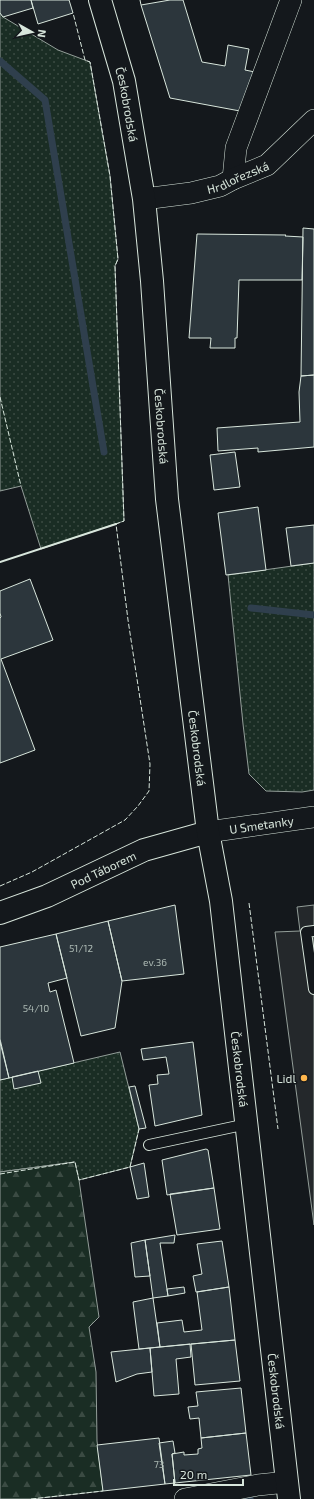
<svg xmlns="http://www.w3.org/2000/svg" width="314" height="1499" font-family="'Exo 2',sans-serif">
<defs>
<pattern id="grass-dots" width="8" height="8" patternUnits="userSpaceOnUse"><rect width="8" height="8" fill="#1a2d24"/><path d="M2 2h.1M6 6h.1" fill="none" stroke="#3b4b43" stroke-width="1.8" stroke-linecap="round"/></pattern>
<pattern id="forest-firs" width="22" height="20" patternUnits="userSpaceOnUse"><rect width="22" height="20" fill="#1a2d24"/><path d="M5 1l3.5 6h-7zM16 11l3.5 6h-7z" fill="#3b4b43"/></pattern>
</defs>
<rect width="100%" height="100%" fill="#14181c"/>
<!-- grass -->
<path fill="url(#grass-dots)" stroke="#939e99" d="M 0,13 L 3,17 L 58,50 L 90,62 L 110,176 L 118,259 L 115,266 L 124,521 L 41,549 L 21,486 L 0,491 Z
M 314,563 L 314,790 L 302,792 L 266,791 L 249,774 L 243,724 L 228,575 Z
M 120,1052 L 139,1129 L 130,1167 L 79,1180 L 74,1162 L 0,1172 L 0,1080 Z"/>
<!-- forest -->
<path fill="url(#forest-firs)" stroke="#939e99" d="M 75,1162 L 79,1180 L 99,1317 L 89,1327 L 96,1372 L 97,1441 L 103,1491 L 32,1499 L 0,1499 L 0,1172 Z"/>
<!-- parking -->
<path fill="#24282b" stroke="#939e99" d="M 314,905 L 314,1225 L 275,932 L 300,931 L 297,907 Z"/>
<g fill="none" stroke-linecap="round" stroke-linejoin="round">
<!-- stream -->
<path stroke="#2f3f4d" stroke-width="7" d="M 0,61 L 45,100 L 104,452
M 251,608 L 314,615
M 247,1499 L 250,1498"/>
</g>
<!-- building -->
<path fill="#2c363c" stroke="#d8e6dc" d="M 0,0 L 31,0 L 33,8 L 3,17 L 0,13 Z
M 31,0 L 69,0 L 73,13 L 38,24 Z
M 170,0 L 183,0 L 202,62 L 225,66 L 228,45 L 249,49 L 245,70 L 255,72 L 240,111 L 170,98 L 141,5 Z
M 303,228 L 314,229 L 314,375 L 301,376 Z
M 197,234 L 286,235 L 285,236 L 303,237 L 302,280 L 239,280 L 237,338 L 235,338 L 235,348 L 210,348 L 211,338 L 189,338 Z
M 314,375 L 314,447 L 258,452 L 258,448 L 218,451 L 217,428 L 300,422 L 299,392 L 301,376 Z
M 235,452 L 240,487 L 214,490 L 210,455 Z
M 258,507 L 266,570 L 226,575 L 218,513 Z
M 314,525 L 314,563 L 291,566 L 286,528 Z
M 30,579 L 53,640 L 1,659 L 35,750 L 0,763 L 0,618 L 1,617 L 0,613 L 0,591 Z
M 175,905 L 184,974 L 122,981 L 108,921 Z
M 108,921 L 122,981 L 115,1028 L 81,1036 L 56,934 Z
M 56,934 L 67,978 L 48,983 L 50,992 L 56,990 L 74,1063 L 9,1078 L 0,1039 L 0,947 Z
M 0,1042 L 9,1078 L 0,1080 Z
M 193,1042 L 202,1115 L 155,1126 L 149,1085 L 158,1084 L 157,1075 L 169,1074 L 166,1057 L 143,1060 L 141,1049 Z
M 38,1071 L 41,1083 L 14,1089 L 12,1077 Z
M 135,1086 L 146,1128 L 139,1129 L 129,1087 Z
M 206,1149 L 208,1150 L 214,1188 L 167,1195 L 162,1160 Z
M 144,1163 L 149,1197 L 137,1199 L 130,1167 Z
M 214,1188 L 220,1229 L 177,1235 L 170,1194 Z
M 175,1235 L 174,1243 L 160,1243 L 168,1296 L 153,1298 L 145,1240 Z
M 145,1240 L 150,1276 L 135,1277 L 131,1243 Z
M 222,1241 L 229,1287 L 196,1292 L 193,1276 L 202,1274 L 197,1244 Z
M 184,1287 L 185,1293 L 168,1296 L 167,1289 Z
M 229,1287 L 235,1340 L 160,1347 L 157,1323 L 182,1320 L 184,1332 L 202,1330 L 197,1292 Z
M 153,1298 L 160,1347 L 139,1349 L 133,1302 Z
M 235,1340 L 240,1381 L 195,1385 L 191,1344 Z
M 190,1344 L 191,1357 L 176,1359 L 179,1394 L 154,1396 L 150,1348 Z
M 150,1348 L 152,1372 L 137,1374 L 116,1382 L 111,1352 Z
M 241,1388 L 246,1433 L 201,1438 L 199,1418 L 190,1419 L 188,1407 L 198,1406 L 196,1392 Z
M 246,1433 L 251,1475 L 175,1483 L 172,1454 L 184,1452 L 184,1455 L 198,1454 L 198,1449 L 202,1448 L 201,1438 Z
M 159,1438 L 165,1484 L 103,1491 L 97,1445 Z
M 173,1441 L 175,1453 L 172,1454 L 175,1483 L 165,1484 L 159,1443 Z"/>
<g fill="none" stroke-linecap="round" stroke-linejoin="round">
<defs>
<path id="service" d="M 314,931 L 306,932 L 314,989
M 149,1145 L 247,1124"/>
<g id="minor">
<path d="M 233,179 L 236,148 L 291,0"/>
<path id="s1" d="M 144,199 L 191,193 L 220,186 L 233,179 L 267,165 L 314,120"/>
<path id="s2" d="M 208,832 L 314,817"/>
<path d="M 185,1499 L 258,1485 L 287,1482"/>
</g>
<g id="secondary">
<path id="s3" d="M 0,913 L 47,896 L 144,850 L 208,832"/>
</g>
<g id="primary">
<path id="s4" d="M 100,0 L 124,81 L 144,199 L 152,281 L 167,499 L 208,832 L 221,901 L 289,1499"/>
</g>
</defs>
<!-- service casing -->
<use href="#service" stroke="#d8e6dc" stroke-width="12"/>
<!-- minor casing -->
<use href="#minor" stroke="#d8e6dc" stroke-width="22"/>
<!-- secondary casing -->
<use href="#secondary" stroke="#d8e6dc" stroke-width="24"/>
<!-- primary casing -->
<use href="#primary" stroke="#d8e6dc" stroke-width="24"/>
<!-- service -->
<use href="#service" stroke="#14181c" stroke-width="10"/>
<!-- minor -->
<use href="#minor" stroke="#14181c" stroke-width="21"/>
<!-- secondary -->
<use href="#secondary" stroke="#14181c" stroke-width="22"/>
<!-- primary -->
<use href="#primary" stroke="#14181c" stroke-width="22"/>
<!-- fence -->
<path stroke="#d8e6dc" stroke-width="1" stroke-dasharray="5 2" stroke-linecap="butt" d="M 140,0 L 141,5
M 0,397 L 21,486
M 0,886 L 32,872 L 125,820 L 138,806 L 149,791 L 150,764 L 128,620 L 116,524 L 124,521 L 115,266 L 118,259 L 110,176 L 90,62 L 85,60 L 73,13
M 249,903 L 278,1129
M 0,1174 L 75,1162 L 79,1180 L 130,1167 L 139,1129
M 31,1499 L 103,1491"/>
<!-- wall -->
<path stroke="#d8e6dc" stroke-width="2" d="M 0,562 L 116,524"/>
</g>
<!-- markers -->
<circle fill="#ffb74d" stroke="#14181c" stroke-width="1.5" cx="304" cy="1078" r="4"/>
<g text-anchor="middle" dominant-baseline="central" stroke-width="3" stroke-linejoin="round" paint-order="stroke">
<!-- number labels -->
<g font-size="10" fill="#adbab4">
<text x="81" y="948">51/12</text>
<text x="155" y="962">ev.36</text>
<text x="36" y="1008">54/10</text>
<text x="159" y="1464">73</text>
</g>
<!-- street labels -->
<g font-size="12" fill="#d8e6dc" stroke="#14181c">
<text stroke="none"><textPath href="#s4" startOffset="108">Českobrodská</textPath></text>
<text stroke="none"><textPath href="#s1" startOffset="97">Hrdlořezská</textPath></text>
<text stroke="none"><textPath href="#s4" startOffset="432">Českobrodská</textPath></text>
<text stroke="none"><textPath href="#s4" startOffset="756">Českobrodská</textPath></text>
<text stroke="none"><textPath href="#s2" startOffset="54">U Smetanky</textPath></text>
<text stroke="none"><textPath href="#s3" startOffset="112">Pod Táborem</textPath></text>
<text stroke="none"><textPath href="#s4" startOffset="1080">Českobrodská</textPath></text>
<text stroke="none"><textPath href="#s4" startOffset="1404">Českobrodská</textPath></text>
</g>
<!-- poi labels -->
<g font-size="12" fill="#d8e6dc" stroke="#14181c" text-anchor="end">
<text x="296" y="1078">Lidl</text>
</g>
</g>
<!-- north arrow -->
<g transform="translate(32 32) rotate(98)" stroke="#14181c" stroke-width="3" paint-order="stroke">
<path d="M0-3L7 15L0 10L-7 15Z" fill="#d8e6dc"/>
<text y="-6" font-size="11" font-weight="bold" text-anchor="middle" fill="#d8e6dc">N</text>
</g>
<!-- scale -->
<path d="M174 1479v6h69v-6" fill="none" stroke="#d8e6dc" stroke-width="2"/>
<text x="180" y="1479" font-size="12" fill="#d8e6dc" stroke="#14181c" stroke-width="3" paint-order="stroke">20 m</text>
</svg>
